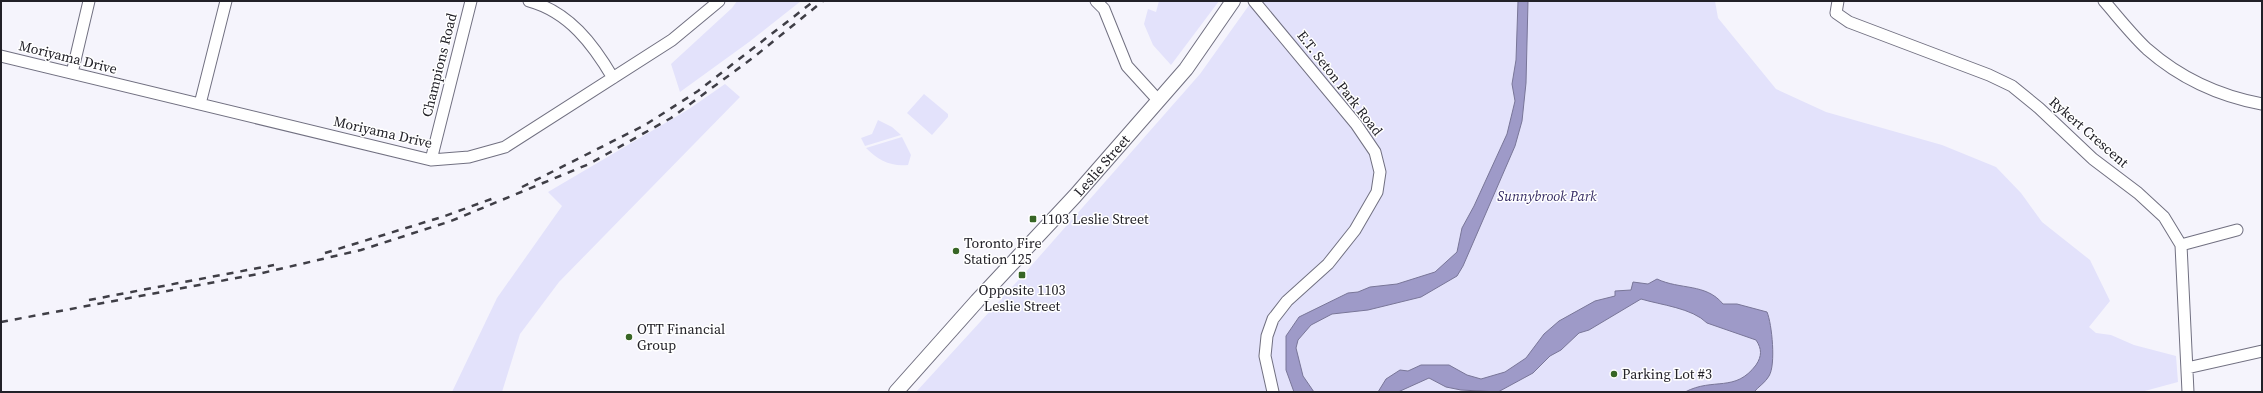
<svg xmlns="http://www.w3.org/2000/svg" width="2263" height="393" font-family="'Source Serif 4',serif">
<rect width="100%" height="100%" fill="#f5f4fc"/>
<!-- green -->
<path fill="#e3e2fb" d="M 737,1 L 801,1 L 749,42 L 680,92 L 671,64 L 732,8 Z
M 1159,1 L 1219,1 L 1171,65 L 1153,45 L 1144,24 L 1148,9 L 1156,12 Z
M 1252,1 L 1715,1 L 1718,18 L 1776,89 L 1826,112 L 1942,145 L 1996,167 L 2021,193 L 2042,222 L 2090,260 L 2110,301 L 2089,327 L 2096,333 L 2111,335 L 2134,345 L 2176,356 L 2178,382 L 2141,392 L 916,392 L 1024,274 L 1200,74 Z
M 725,84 L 740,97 L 559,282 L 520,334 L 502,392 L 452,392 L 497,298 L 562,206 L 548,192 L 689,109 Z
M 924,94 L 948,114 L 948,117 L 932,135 L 907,113 Z
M 878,120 L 892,127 L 901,135 L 865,146 L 861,138 L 872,134 Z
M 902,137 L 911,155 L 908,165 C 891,167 878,160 866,148 Z"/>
<!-- water -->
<path fill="#9e9ac8" stroke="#797698" d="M 1518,1 L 1528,1 L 1526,83 L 1522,121 L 1515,146 L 1463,266 L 1457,276 L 1421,297 L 1368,310 L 1332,314 L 1311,325 L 1298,340 L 1296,348 L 1303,376 L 1314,392 L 1294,392 L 1286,370 L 1286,336 L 1299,317 L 1348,293 L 1358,292 L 1370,287 L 1397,284 L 1435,272 L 1457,252 L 1462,228 L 1474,206 L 1507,134 L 1515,101 L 1512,84 L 1516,60 Z
M 1657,279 C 1680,290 1706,283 1723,304 L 1737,304 L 1767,312 C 1772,324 1776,365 1769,376 C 1766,382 1758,387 1754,392 L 1685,392 C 1714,377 1735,393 1756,365 C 1762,356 1762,349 1756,340 L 1707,323 C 1692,308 1661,305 1641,299 L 1589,330 L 1579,333 L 1561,350 L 1550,356 L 1533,373 L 1498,392 L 1461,390 L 1446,387 L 1429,378 L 1398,392 L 1378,392 L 1386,379 L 1400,370 L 1408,371 L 1421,365 L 1449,365 L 1467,375 L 1481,379 L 1505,372 L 1526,358 L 1544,334 L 1559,321 L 1595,301 L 1615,296 L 1615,291 L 1631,290 L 1633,282 L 1648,284 Z"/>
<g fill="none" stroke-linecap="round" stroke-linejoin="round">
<defs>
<path id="minor" d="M 529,1 C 569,12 593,44 613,78
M 1096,1 L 1104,9 L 1127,66 L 1158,100
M 1254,1 L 1356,124 L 1375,152 L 1380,172 L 1377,192 L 1355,230 L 1328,264 L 1287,301 L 1273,319 L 1267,336 L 1265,356 L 1273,392
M 1838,1 L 1836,13 L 1849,22 L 1989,75 L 2012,86 L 2039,108 L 2093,159 L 2138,193 L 2164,217 L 2181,245 L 2188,392
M 2104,1 C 2118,17 2132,35 2147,49 C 2180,78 2219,96 2262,104
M 1,56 L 431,160 L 469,157 L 505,147 L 672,40 L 719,1
M 72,73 L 89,1
M 200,104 L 226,1
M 431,160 L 471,1
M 2181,245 L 2237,230
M 2187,368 L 2262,351"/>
<g id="major">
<path id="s1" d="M 896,392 L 977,301 L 1075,196 L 1186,69 L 1233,1"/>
</g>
</defs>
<!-- minor casing -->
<use href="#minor" stroke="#717081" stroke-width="13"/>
<!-- major casing -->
<use href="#major" stroke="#717081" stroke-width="16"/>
<!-- minor -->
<use href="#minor" stroke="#fff" stroke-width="11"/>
<!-- major -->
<use href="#major" stroke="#fff" stroke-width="14"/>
<!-- rail -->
<path stroke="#3f3e46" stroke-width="2.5" stroke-dasharray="7 7" stroke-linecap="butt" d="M 522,187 L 645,125 L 698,91 L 814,1
M 325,253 L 445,216 L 494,198
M 89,300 L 274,265
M 1,322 L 258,274 L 361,250 L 451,221 L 589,164 L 671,118 L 754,57 L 823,1"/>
</g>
<!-- markers -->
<g fill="#376525" stroke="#fff" stroke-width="1.5">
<rect x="1029" y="215" width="8" height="8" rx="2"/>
<circle cx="956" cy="251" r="4"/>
<rect x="1018" y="271" width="8" height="8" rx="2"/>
<circle cx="629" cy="337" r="4"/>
<circle cx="1614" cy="374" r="4"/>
</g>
<g text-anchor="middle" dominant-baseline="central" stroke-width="3" stroke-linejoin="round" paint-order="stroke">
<!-- street labels -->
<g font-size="14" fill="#222128" stroke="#fff">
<text transform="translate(68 57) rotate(14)">Moriyama Drive</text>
<text transform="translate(439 65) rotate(-76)">Champions Road</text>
<text transform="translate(1340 83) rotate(52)">E.T. Seton Park Road</text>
<text transform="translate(383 132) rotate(13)">Moriyama Drive</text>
<text transform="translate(2089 132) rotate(41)">Rykert Crescent</text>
<text stroke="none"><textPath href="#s1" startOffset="306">Leslie Street</textPath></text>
</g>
<!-- park labels -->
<g font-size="14" font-style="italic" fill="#342a63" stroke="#fff">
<text x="1547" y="196">Sunnybrook Park</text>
</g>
<!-- poi labels -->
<g font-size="14" fill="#222128" stroke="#fff" text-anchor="start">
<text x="1041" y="219">1103 Leslie Street</text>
<text x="964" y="243">Toronto Fire<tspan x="964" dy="16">Station 125</tspan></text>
<text x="1022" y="290" text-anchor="middle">Opposite 1103<tspan x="1022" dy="16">Leslie Street</tspan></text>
<text x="637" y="329">OTT Financial<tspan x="637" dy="16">Group</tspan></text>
<text x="1622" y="374">Parking Lot #3</text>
</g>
</g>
<!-- border -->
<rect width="2263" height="393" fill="none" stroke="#222128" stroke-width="4"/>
</svg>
